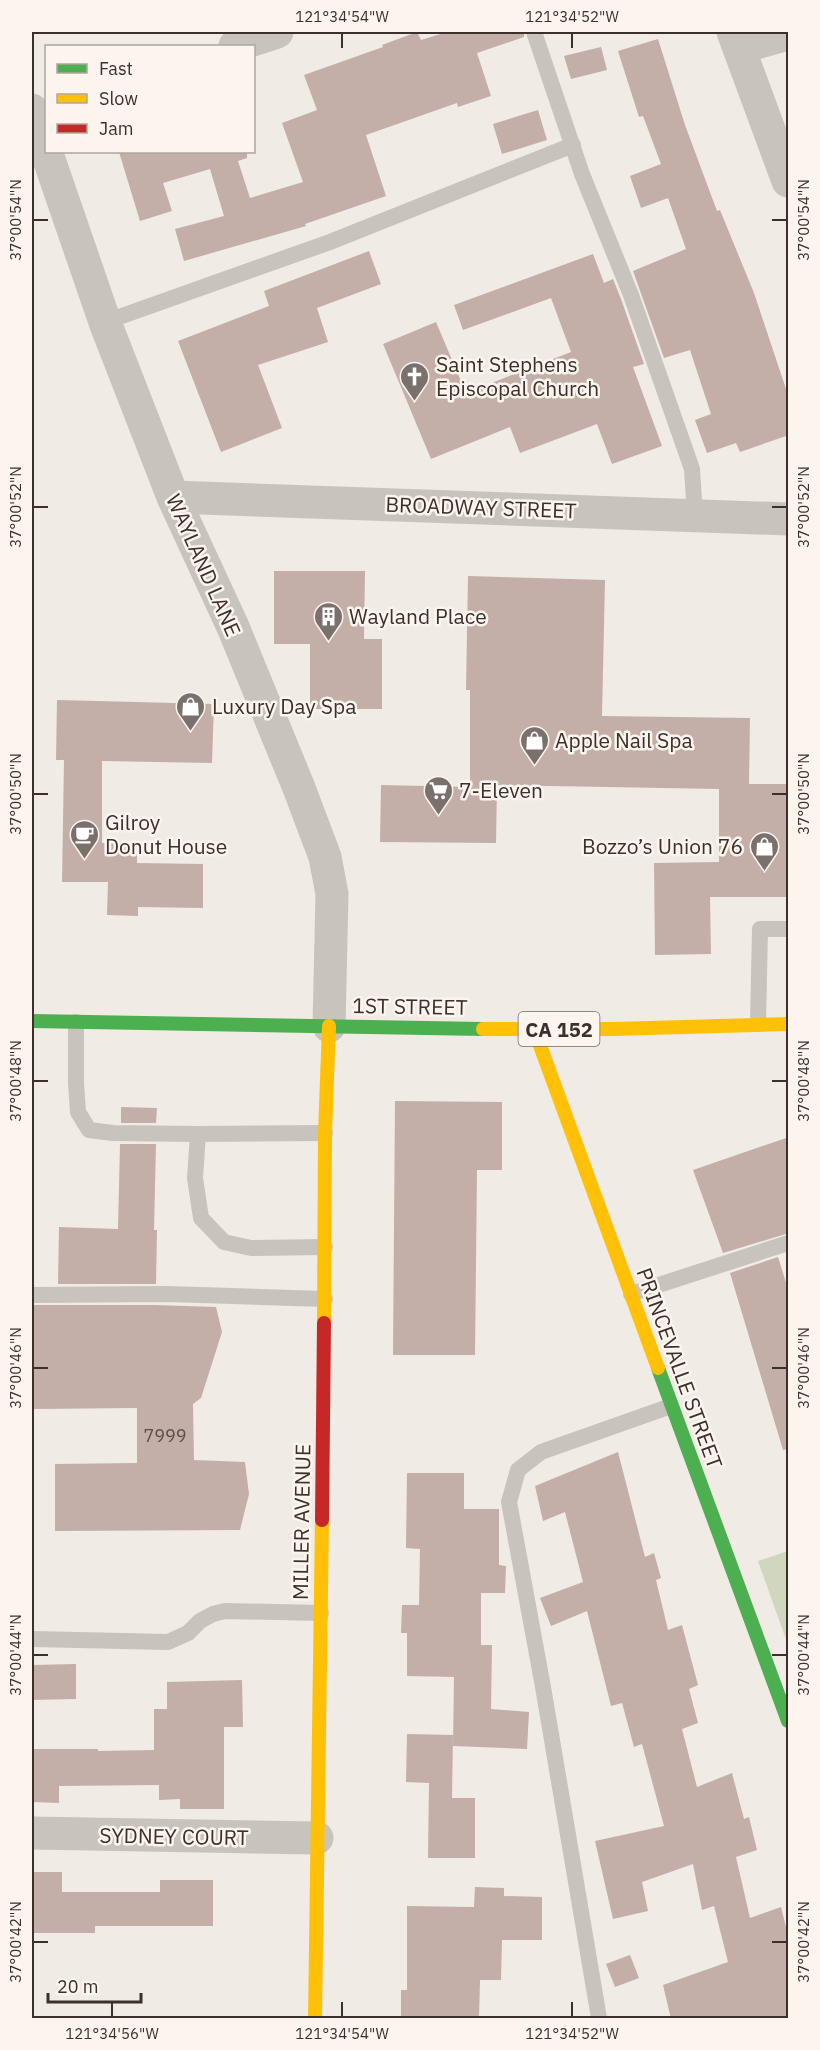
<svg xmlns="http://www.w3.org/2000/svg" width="820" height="2050" font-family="'IBM Plex Sans',sans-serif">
<rect width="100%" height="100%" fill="#f0ebe5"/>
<!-- green -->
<path fill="#d1d6bf" d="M 788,1551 L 788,1645 L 758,1561 Z"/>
<!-- building -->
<path fill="#c3afa7" d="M 417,32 L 421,40 L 447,32 L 524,32 L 524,37 L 477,53 L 491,96 L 458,107 L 457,103 L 366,135 L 386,196 L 305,224 L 306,226 L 184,261 L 175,229 L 224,216 L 210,169 L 163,183 L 172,211 L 140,221 L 119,152 L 247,152 L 247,158 L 238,161 L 250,198 L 303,182 L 282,123 L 317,110 L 304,75 L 383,47 L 382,45 Z
M 658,39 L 685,125 L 717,211 L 720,210 L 754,293 L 789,398 L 789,435 L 740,452 L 736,443 L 707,453 L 695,420 L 711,414 L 690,350 L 664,358 L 633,271 L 686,249 L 668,198 L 641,208 L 630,176 L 661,164 L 643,116 L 639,117 L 618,51 Z
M 601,47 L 607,70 L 571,79 L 564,56 Z
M 538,110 L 547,140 L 502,154 L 493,124 Z
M 369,251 L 381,284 L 317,308 L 328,342 L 258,365 L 282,428 L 221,452 L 178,341 L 269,306 L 264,291 Z
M 593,254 L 604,283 L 613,279 L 621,299 L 644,364 L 633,367 L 662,446 L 612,464 L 597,424 L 520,453 L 510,427 L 431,459 L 383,344 L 436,322 L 466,393 L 571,352 L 551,298 L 463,330 L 454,305 Z
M 274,571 L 365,571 L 364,639 L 382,639 L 382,709 L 310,709 L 310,644 L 274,644 Z
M 468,576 L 605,580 L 602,716 L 750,718 L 749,784 L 789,784 L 789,897 L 710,897 L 711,954 L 655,955 L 654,863 L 719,862 L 719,789 L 497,785 L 496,843 L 380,842 L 381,785 L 470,787 L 470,690 L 466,690 Z
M 57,700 L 214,704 L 212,763 L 102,761 L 102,843 L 137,844 L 137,863 L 203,864 L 203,908 L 138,907 L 138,916 L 107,915 L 108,882 L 62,882 L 64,760 L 56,760 Z
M 395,1101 L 502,1102 L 502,1170 L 477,1170 L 475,1355 L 393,1355 Z
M 121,1107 L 157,1108 L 156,1123 L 121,1123 Z
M 789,1137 L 789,1233 L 723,1253 L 693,1170 Z
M 120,1144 L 156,1144 L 154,1230 L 157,1230 L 156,1284 L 58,1284 L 59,1227 L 118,1229 Z
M 778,1257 L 789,1292 L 789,1449 L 783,1450 L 730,1273 Z
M 32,1305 L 155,1305 L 216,1307 L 222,1332 L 201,1398 L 193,1404 L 194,1460 L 245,1462 L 249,1494 L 240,1530 L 55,1531 L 55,1464 L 137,1463 L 137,1408 L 32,1409 Z
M 618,1452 L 645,1557 L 654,1553 L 661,1578 L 656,1580 L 668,1630 L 682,1625 L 698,1685 L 689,1689 L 698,1723 L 682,1729 L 697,1787 L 732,1773 L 744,1819 L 749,1817 L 757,1850 L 736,1857 L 750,1918 L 781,1907 L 789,1939 L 789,2019 L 671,2019 L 663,1985 L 728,1962 L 714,1906 L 702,1910 L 693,1864 L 642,1882 L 648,1911 L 613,1919 L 595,1841 L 664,1826 L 642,1744 L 634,1747 L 622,1703 L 611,1706 L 587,1611 L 551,1626 L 540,1598 L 583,1582 L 565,1512 L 543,1521 L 535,1486 Z
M 407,1473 L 464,1473 L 464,1509 L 499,1509 L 499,1565 L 506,1566 L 505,1593 L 481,1593 L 481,1645 L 492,1645 L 491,1709 L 529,1712 L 527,1749 L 453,1746 L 454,1677 L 407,1676 L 407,1633 L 401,1633 L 402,1605 L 419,1605 L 420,1549 L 406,1548 Z
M 76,1664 L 76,1699 L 32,1700 L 32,1665 Z
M 242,1680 L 243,1727 L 224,1727 L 224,1809 L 180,1809 L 180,1799 L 159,1800 L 159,1785 L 59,1786 L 59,1803 L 32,1802 L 32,1749 L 98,1749 L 98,1751 L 154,1750 L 154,1709 L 167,1709 L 167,1682 Z
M 407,1734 L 453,1735 L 452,1798 L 475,1798 L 475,1858 L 428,1858 L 429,1783 L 406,1782 Z
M 32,1872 L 62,1872 L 62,1892 L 160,1892 L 160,1880 L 213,1880 L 213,1926 L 95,1926 L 95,1933 L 32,1933 Z
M 475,1887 L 504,1888 L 504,1896 L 542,1897 L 542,1940 L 502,1940 L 501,1980 L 480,1980 L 479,2019 L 401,2019 L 401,1990 L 407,1990 L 407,1906 L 474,1907 Z
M 630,1955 L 639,1978 L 615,1987 L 606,1964 Z"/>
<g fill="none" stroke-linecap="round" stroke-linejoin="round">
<!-- lane -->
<path stroke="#c9c3be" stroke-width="16" d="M 534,32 L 582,174 L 631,295 L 692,469 L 695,516
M 105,322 L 330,242 L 573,145
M 76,1022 L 76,1083 L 78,1112 L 89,1130 L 113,1133 L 198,1134
M 758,1024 L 760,929 L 787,929
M 325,1247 L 251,1248 L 224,1242 L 201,1218 L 195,1178 L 198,1134 L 325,1133
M 631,1294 L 788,1243
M 32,1295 L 168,1294 L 325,1299
M 32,1639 L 168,1642 L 188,1633 L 200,1621 L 213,1614 L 225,1611 L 321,1613
M 599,2018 L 543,1687 L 509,1502 L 518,1470 L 541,1452 L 671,1406"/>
<!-- street -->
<path stroke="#c9c3be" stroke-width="33" d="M 733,32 L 788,181
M 235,46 L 277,32
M 739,48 L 788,34
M 32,110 L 106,325 L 173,497 L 233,627 L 299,788 L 325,857 L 332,894 L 329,1026
M 173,497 L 788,519
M 32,1833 L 317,1838"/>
<!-- fast -->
<path stroke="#4caf50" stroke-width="14" d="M 32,1021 L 483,1029
M 658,1368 L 788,1721"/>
<!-- slow -->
<path stroke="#ffc107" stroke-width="14" d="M 483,1029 L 613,1029 L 788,1024
M 534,1029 L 658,1368
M 324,1323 L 325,1133 L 329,1026
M 315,2018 L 322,1520"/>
<!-- jam -->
<path stroke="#c62828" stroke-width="14" d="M 322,1520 L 324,1323"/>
</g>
<!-- ticks -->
<path fill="none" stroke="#3b302b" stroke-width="2" d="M 342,33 L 342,48M 572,33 L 572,48M 33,220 L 48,220M 772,220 L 787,220M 33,507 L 48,507M 772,507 L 787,507M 33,794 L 48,794M 772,794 L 787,794M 33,1081 L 48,1081M 772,1081 L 787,1081M 33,1368 L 48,1368M 772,1368 L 787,1368M 33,1655 L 48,1655M 772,1655 L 787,1655M 33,1942 L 48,1942M 772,1942 L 787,1942M 112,2002 L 112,2017M 342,2002 L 342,2017M 572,2002 L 572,2017"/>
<!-- icons -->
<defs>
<symbol id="church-pin" viewBox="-11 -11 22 30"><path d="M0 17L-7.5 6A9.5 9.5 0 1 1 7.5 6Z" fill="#7a716c" stroke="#fbf5ee"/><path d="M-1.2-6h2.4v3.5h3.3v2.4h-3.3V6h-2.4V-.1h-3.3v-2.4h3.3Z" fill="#fff"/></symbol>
<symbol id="building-pin" viewBox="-11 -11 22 30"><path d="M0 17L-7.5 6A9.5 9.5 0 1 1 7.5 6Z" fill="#7a716c" stroke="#fbf5ee"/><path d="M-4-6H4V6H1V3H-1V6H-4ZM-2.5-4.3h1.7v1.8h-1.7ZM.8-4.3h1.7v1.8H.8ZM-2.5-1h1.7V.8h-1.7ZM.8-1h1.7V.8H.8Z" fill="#fff"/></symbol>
<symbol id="shop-pin" viewBox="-11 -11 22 30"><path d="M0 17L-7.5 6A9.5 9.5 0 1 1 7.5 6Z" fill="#7a716c" stroke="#fbf5ee"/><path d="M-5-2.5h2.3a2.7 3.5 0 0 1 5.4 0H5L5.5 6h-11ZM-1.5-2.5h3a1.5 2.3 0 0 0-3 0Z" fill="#fff"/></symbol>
<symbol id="supermarket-pin" viewBox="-11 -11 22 30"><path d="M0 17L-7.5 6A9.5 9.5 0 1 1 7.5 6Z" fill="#7a716c" stroke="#fbf5ee"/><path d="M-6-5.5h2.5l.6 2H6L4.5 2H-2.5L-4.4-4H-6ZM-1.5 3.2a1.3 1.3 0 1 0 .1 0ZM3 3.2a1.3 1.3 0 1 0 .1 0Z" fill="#fff"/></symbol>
<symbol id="cafe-pin" viewBox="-11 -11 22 30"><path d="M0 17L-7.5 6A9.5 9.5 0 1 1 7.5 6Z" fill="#7a716c" stroke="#fbf5ee"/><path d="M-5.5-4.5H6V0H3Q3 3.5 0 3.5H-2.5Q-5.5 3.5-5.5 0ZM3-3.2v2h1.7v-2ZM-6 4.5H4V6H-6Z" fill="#fff"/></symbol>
</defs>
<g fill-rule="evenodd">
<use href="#church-pin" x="398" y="360" width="33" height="45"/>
<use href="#building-pin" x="312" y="600" width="33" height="45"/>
<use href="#shop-pin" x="174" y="690" width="33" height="45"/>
<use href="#shop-pin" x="518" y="724" width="33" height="45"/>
<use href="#supermarket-pin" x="422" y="774" width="33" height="45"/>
<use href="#cafe-pin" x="68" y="818" width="33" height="45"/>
<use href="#shop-pin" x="748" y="830" width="33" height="45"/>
</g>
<g text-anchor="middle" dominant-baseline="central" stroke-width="5" stroke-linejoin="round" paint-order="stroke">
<!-- number labels -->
<g font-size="18" fill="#5d504a">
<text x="165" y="1435">7999</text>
</g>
<!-- shield labels -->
<rect fill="#fbf5ee" stroke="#756b66" stroke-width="1.5" x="518.5" y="1012" width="81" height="34" rx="4.5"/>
<g font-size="20" font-weight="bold" fill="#3b302b">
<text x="559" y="1029">CA 152</text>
</g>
<!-- poi labels -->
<g font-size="21" fill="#3b302b" stroke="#fbf5ee" text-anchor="start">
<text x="436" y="364">Saint Stephens<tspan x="436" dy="24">Episcopal Church</tspan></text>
<text x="349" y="616">Wayland Place</text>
<text x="212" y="706">Luxury Day Spa</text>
<text x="555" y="740">Apple Nail Spa</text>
<text x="459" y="790">7-Eleven</text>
<text x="105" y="822">Gilroy<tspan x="105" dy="24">Donut House</tspan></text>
<text x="743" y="846" text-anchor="end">Bozzo’s Union 76</text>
</g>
<!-- street labels -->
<g font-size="21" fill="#3b302b" stroke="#fbf5ee">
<text transform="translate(481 507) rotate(2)">BROADWAY STREET</text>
<text transform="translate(204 565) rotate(66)">WAYLAND LANE</text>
<text transform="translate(410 1006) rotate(1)">1ST STREET</text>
<text transform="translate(680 1368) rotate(70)">PRINCEVALLE STREET</text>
<text transform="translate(301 1522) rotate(-89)">MILLER AVENUE</text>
<text transform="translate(174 1836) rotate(1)">SYDNEY COURT</text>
</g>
</g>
<!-- border -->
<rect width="820" height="2050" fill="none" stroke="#fbf5ee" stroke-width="66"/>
<!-- legend -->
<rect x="45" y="45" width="210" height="108" fill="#fbf5ee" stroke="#aea6a0" stroke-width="1.5"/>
<rect x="57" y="64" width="30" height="9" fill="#4caf50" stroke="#aea6a0" stroke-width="1.5"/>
<text x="99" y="75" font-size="18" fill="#3b302b">Fast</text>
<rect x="57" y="94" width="30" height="9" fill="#ffc107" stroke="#aea6a0" stroke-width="1.5"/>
<text x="99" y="105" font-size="18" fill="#3b302b">Slow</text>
<rect x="57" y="124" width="30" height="9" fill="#c62828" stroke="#aea6a0" stroke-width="1.5"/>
<text x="99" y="135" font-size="18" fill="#3b302b">Jam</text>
<!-- scale -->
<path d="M48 1993v9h93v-9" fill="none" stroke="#3b302b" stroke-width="3"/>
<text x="57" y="1993" font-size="18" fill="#3b302b" stroke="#fbf5ee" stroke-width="4.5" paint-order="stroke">20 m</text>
<rect x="33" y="33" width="754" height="1984" fill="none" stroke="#3b302b" stroke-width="2"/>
<g font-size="15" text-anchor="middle" fill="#3b302b">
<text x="342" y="22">121°34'54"W</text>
<text x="572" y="22">121°34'52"W</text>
<text transform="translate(16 220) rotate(-90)" y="5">37°00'54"N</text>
<text transform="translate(804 220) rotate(-90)" y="5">37°00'54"N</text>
<text transform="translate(16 507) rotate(-90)" y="5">37°00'52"N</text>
<text transform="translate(804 507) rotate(-90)" y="5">37°00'52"N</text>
<text transform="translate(16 794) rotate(-90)" y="5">37°00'50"N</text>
<text transform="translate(804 794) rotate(-90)" y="5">37°00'50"N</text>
<text transform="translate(16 1081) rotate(-90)" y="5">37°00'48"N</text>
<text transform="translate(804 1081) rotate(-90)" y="5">37°00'48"N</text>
<text transform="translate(16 1368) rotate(-90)" y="5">37°00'46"N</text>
<text transform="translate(804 1368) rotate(-90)" y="5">37°00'46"N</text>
<text transform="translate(16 1655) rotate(-90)" y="5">37°00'44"N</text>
<text transform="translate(804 1655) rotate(-90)" y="5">37°00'44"N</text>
<text transform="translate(16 1942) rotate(-90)" y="5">37°00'42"N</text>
<text transform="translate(804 1942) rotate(-90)" y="5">37°00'42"N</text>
<text x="112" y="2039">121°34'56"W</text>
<text x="342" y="2039">121°34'54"W</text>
<text x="572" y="2039">121°34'52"W</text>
</g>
</svg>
